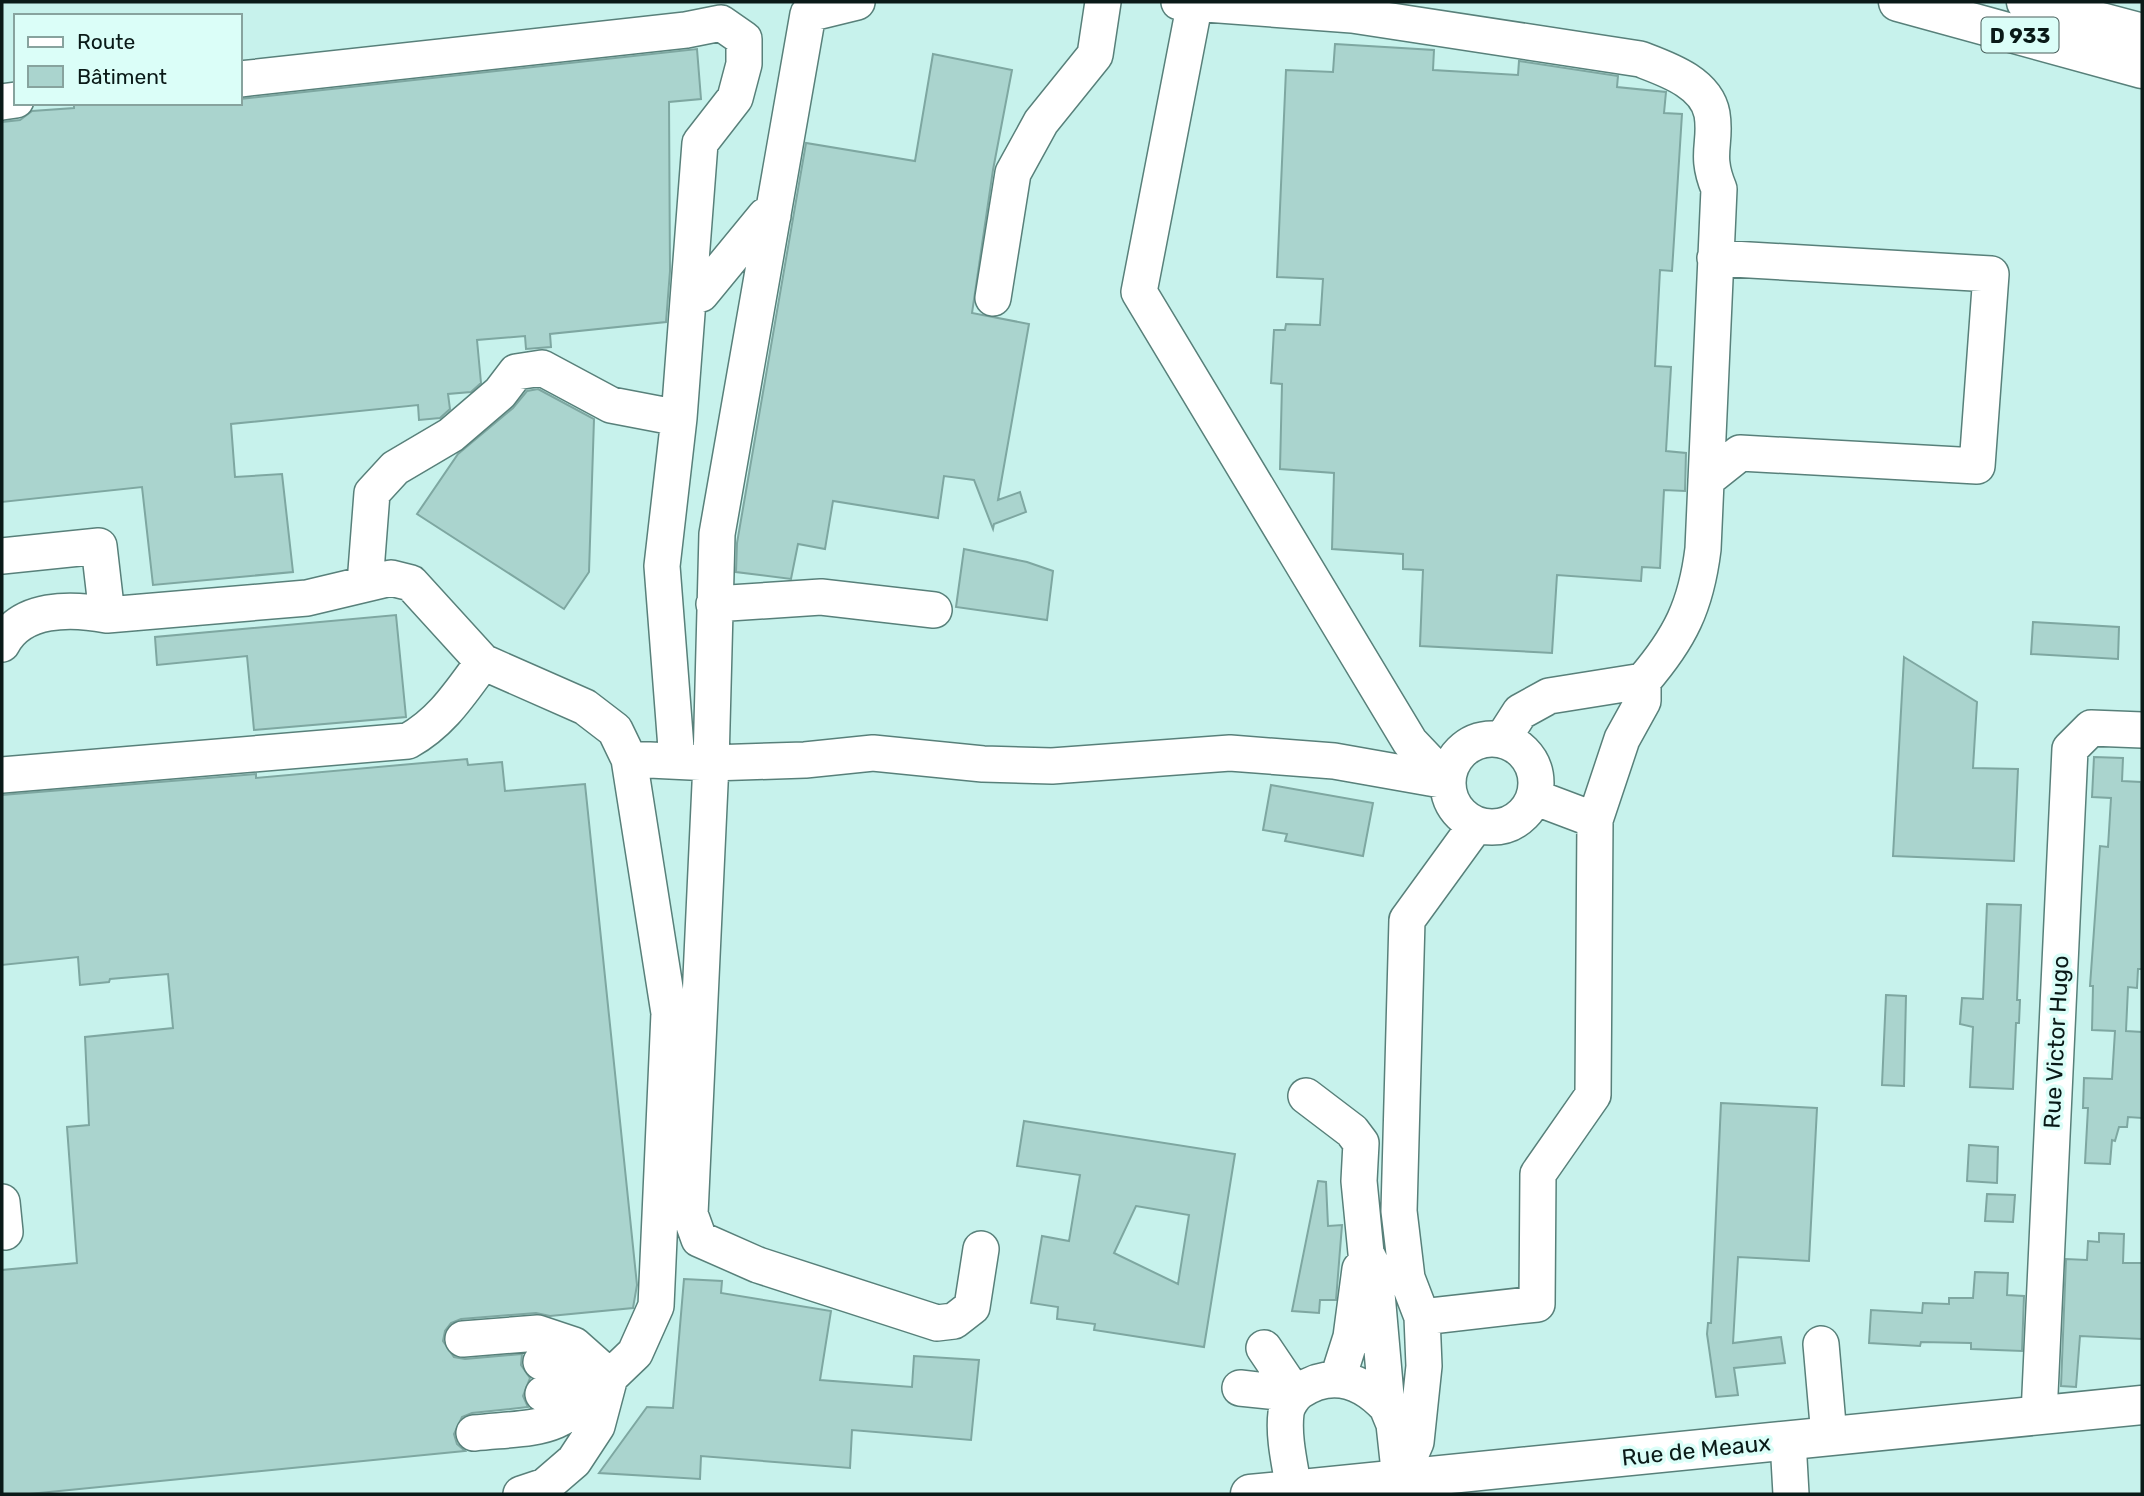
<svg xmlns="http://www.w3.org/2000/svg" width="2144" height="1496" font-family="Rubik,sans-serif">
<rect width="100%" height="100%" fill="#c7f2ec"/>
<!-- building -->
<path fill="#aad4ce" stroke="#7ea7a1" stroke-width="2" fill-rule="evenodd" d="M 1335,44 L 1434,50 L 1433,70 L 1518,75 L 1519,61 L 1618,76 L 1617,87 L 1666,92 L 1664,113 L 1682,114 L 1672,271 L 1660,270 L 1655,366 L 1671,367 L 1666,451 L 1686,453 L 1685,491 L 1664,490 L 1660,568 L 1642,567 L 1641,581 L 1557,575 L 1552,653 L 1420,646 L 1423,570 L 1403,569 L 1403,554 L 1332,549 L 1334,473 L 1280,469 L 1282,384 L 1271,383 L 1274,330 L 1285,330 L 1286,324 L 1320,325 L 1323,279 L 1277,277 L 1286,70 L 1333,72 Z
M 697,49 L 701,99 L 669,102 L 670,271 L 666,322 L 550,334 L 551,347 L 526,349 L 525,336 L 477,340 L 481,383 L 471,392 L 448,394 L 450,409 L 440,418 L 419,420 L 418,405 L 231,424 L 235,477 L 282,474 L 293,572 L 153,585 L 142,487 L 2,502 L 2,122 L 20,120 L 32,111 L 74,108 L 74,103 L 240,103 L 240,99 Z
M 933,54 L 1012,70 L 993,170 L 972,313 L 1029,324 L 998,500 L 1020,492 L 1026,512 L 994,524 L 993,529 L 974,480 L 944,476 L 938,518 L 833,501 L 825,549 L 798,544 L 791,579 L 736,572 L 737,543 L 806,143 L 915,161 Z
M 538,389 L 594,419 L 589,572 L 564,609 L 417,514 L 458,454 L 513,408 L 527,391 Z
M 964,549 L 1027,562 L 1053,571 L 1047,620 L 956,607 Z
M 396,615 L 406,717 L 254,730 L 247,656 L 157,665 L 155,637 Z
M 2033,622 L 2119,627 L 2118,659 L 2031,654 Z
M 1904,657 L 1977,702 L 1973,768 L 2018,769 L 2014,861 L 1893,856 Z
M 2094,757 L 2123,758 L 2122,781 L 2141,782 L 2142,969 L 2138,969 L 2137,988 L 2128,987 L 2126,1031 L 2142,1032 L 2142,1118 L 2128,1117 L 2127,1127 L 2119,1127 L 2115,1141 L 2112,1140 L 2110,1164 L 2085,1163 L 2088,1108 L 2083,1108 L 2084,1078 L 2112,1079 L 2115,1031 L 2092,1030 L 2093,986 L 2090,986 L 2100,846 L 2108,847 L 2111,798 L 2092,797 Z
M 467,759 L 468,765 L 502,762 L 505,791 L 585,784 L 637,1285 L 633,1308 L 550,1316 L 536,1313 L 461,1319 L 451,1323 L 445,1331 L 443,1341 L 454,1357 L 465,1359 L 522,1354 L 521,1365 L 530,1378 L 523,1396 L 528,1407 L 472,1413 L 462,1417 L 454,1434 L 457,1444 L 465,1451 L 29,1494 L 2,1494 L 2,1270 L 77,1263 L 67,1127 L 89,1125 L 85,1037 L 173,1028 L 168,974 L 110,979 L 109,982 L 80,985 L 78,957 L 2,965 L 2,795 L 256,774 L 256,778 Z
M 1271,785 L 1373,803 L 1363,856 L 1285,841 L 1287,834 L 1263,830 Z
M 1987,904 L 2021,905 L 2017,1000 L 2020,1000 L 2019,1023 L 2016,1023 L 2013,1089 L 1970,1087 L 1973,1027 L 1960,1024 L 1962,998 L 1983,999 Z
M 1886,995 L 1906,996 L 1904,1086 L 1882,1085 Z
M 1721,1103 L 1817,1108 L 1809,1261 L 1738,1257 L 1733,1343 L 1781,1337 L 1785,1363 L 1734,1368 L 1738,1395 L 1716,1397 L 1707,1334 L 1708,1323 L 1711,1323 Z
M 1024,1121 L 1235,1154 L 1204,1347 L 1094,1330 L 1095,1324 L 1057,1319 L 1058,1307 L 1031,1303 L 1042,1236 L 1069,1241 L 1080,1175 L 1017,1166 ZM 1136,1206 L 1189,1215 L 1178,1284 L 1114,1253 Z
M 1969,1145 L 1998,1147 L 1997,1183 L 1967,1181 Z
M 1318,1181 L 1326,1182 L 1328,1226 L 1342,1225 L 1336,1300 L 1320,1300 L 1319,1313 L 1292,1311 Z
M 1987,1194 L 2015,1195 L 2013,1222 L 1985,1221 Z
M 2099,1233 L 2124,1234 L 2123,1263 L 2142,1263 L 2142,1339 L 2080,1336 L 2076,1387 L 2061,1386 L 2066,1259 L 2087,1260 L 2088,1241 L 2099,1242 Z
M 1975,1272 L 2008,1273 L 2007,1295 L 2024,1296 L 2022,1351 L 1971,1349 L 1971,1343 L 1921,1342 L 1920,1346 L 1869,1343 L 1871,1310 L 1922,1313 L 1923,1303 L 1949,1304 L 1949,1298 L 1973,1298 Z
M 684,1279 L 722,1281 L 721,1293 L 831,1311 L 820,1380 L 912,1387 L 914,1356 L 979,1360 L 971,1440 L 852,1430 L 850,1468 L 701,1456 L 700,1479 L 599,1473 L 647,1407 L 673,1408 Z"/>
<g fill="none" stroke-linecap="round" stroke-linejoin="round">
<defs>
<path id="minor" d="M 1179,2 L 1352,15 L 1640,59 C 1666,69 1706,82 1712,114 C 1717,144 1704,153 1719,189 L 1703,549 C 1696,606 1680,638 1643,681 L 1549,696 L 1520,712 L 1502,740
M 1195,2 L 1139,292 L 1410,742 L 1447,781
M 240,79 L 686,30 L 721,23 L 744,39 L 744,64 L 735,98 L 700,143 L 679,418 L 662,566 L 677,761
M 2,102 L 16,100
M 689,295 L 701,294 L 765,216 L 773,216
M 993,298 L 1013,173 L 1041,122 L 1095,55 L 1103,2
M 1706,480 L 1740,453 L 1977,466 L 1991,274 L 1715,258
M 2,556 L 99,546 L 107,615
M 365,584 L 372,493 L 395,468 L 451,435 L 500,393 L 516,372 L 542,368 L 611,405 L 679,418
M 714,604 L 821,597 L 934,610
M 2,644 C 21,607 71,608 107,615 L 307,598 L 391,578 L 411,583 L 483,662 L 585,707 L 615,730 L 629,759
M1448 783a44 44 0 1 1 88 0a44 44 0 1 1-88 0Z
M 2,775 L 408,741 C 442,722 460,693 483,662
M 1534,797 L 1595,820
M 1306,1096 L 1352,1131 L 1361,1143 L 1359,1181 L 1366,1253 L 1375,1271 L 1387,1407 L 1394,1424 L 1399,1470
M 2,1202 L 5,1232
M 981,1249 L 972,1307 L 954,1321 L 937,1323 L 758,1265 L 699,1239 L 690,1214 L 711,763 L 805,760 L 873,753 L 983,764 L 1052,766 L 1230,753 L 1334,761 L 1447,781
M 1422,1317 L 1537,1304 L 1538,1174 L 1593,1095 L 1595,820 L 1622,739 L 1643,701 L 1643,681
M 463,1339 L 538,1333 L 574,1345 L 610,1377
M 1821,1344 L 1829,1436
M 1264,1348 L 1295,1394
M 541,1362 L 560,1360 L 593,1371
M 1338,1378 L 1351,1337 L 1360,1269
M 1240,1388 L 1295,1394
M 543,1394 L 566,1391 L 606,1378
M 2039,1415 L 2070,749 L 2091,728 L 2142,730
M 474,1433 C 547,1426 557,1432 610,1377
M 1788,1441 L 1791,1494
M 1400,1479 L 1416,1442 L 1424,1366 L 1422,1317 L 1407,1278 L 1399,1211 L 1407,920 L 1476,825
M 1294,1490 C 1290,1465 1283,1437 1286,1413 C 1287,1405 1294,1395 1300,1391 C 1332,1369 1363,1381 1387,1407
M 521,1494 L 545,1486 L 574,1461 L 597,1426 L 610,1377 L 635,1353 L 656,1306 L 669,1013 L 629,759 L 711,763 L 717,534 L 808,14 L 857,2"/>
<path id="major" d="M 1250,1494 L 2142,1405"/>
<path id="highway" d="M 1898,2 L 2142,69
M 2026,2 L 2142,33"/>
</defs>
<!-- minor casing -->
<use href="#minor" stroke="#58807a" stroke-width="38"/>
<!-- major casing -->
<use href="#major" stroke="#58807a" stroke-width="41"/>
<!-- highway casing -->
<use href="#highway" stroke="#58807a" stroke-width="41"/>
<!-- minor -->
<use href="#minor" stroke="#fff" stroke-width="35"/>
<!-- major -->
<use href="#major" stroke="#fff" stroke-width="38"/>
<!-- highway -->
<use href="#highway" stroke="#fff" stroke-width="38"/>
</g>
<g text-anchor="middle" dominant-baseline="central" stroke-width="7" stroke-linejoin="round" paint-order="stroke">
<!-- shield labels -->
<rect fill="#dbfef8" stroke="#495e5b" stroke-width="2" x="1981.5" y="17.5" width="77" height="35" rx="5"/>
<g font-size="21" font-weight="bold" fill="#0a1a18">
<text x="2020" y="35">D 933</text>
</g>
<!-- street labels -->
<g font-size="23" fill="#0a1a18" stroke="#dbfef8">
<text transform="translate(2056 1042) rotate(-87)">Rue Victor Hugo</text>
<text transform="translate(1696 1450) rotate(-6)">Rue de Meaux</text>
</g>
</g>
<!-- border -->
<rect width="2144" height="1496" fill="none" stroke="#0a1a18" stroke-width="7"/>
<!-- legend -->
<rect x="14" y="14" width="228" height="91" fill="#dbfef8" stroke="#87a39e" stroke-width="2"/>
<rect x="28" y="37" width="35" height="10" fill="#ffffff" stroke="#87a39e" stroke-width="2"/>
<text x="77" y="49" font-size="21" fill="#0a1a18">Route</text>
<rect x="28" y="66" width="35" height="21" fill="#aad4ce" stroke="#87a39e" stroke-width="2"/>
<text x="77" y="84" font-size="21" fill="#0a1a18">Bâtiment</text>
</svg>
